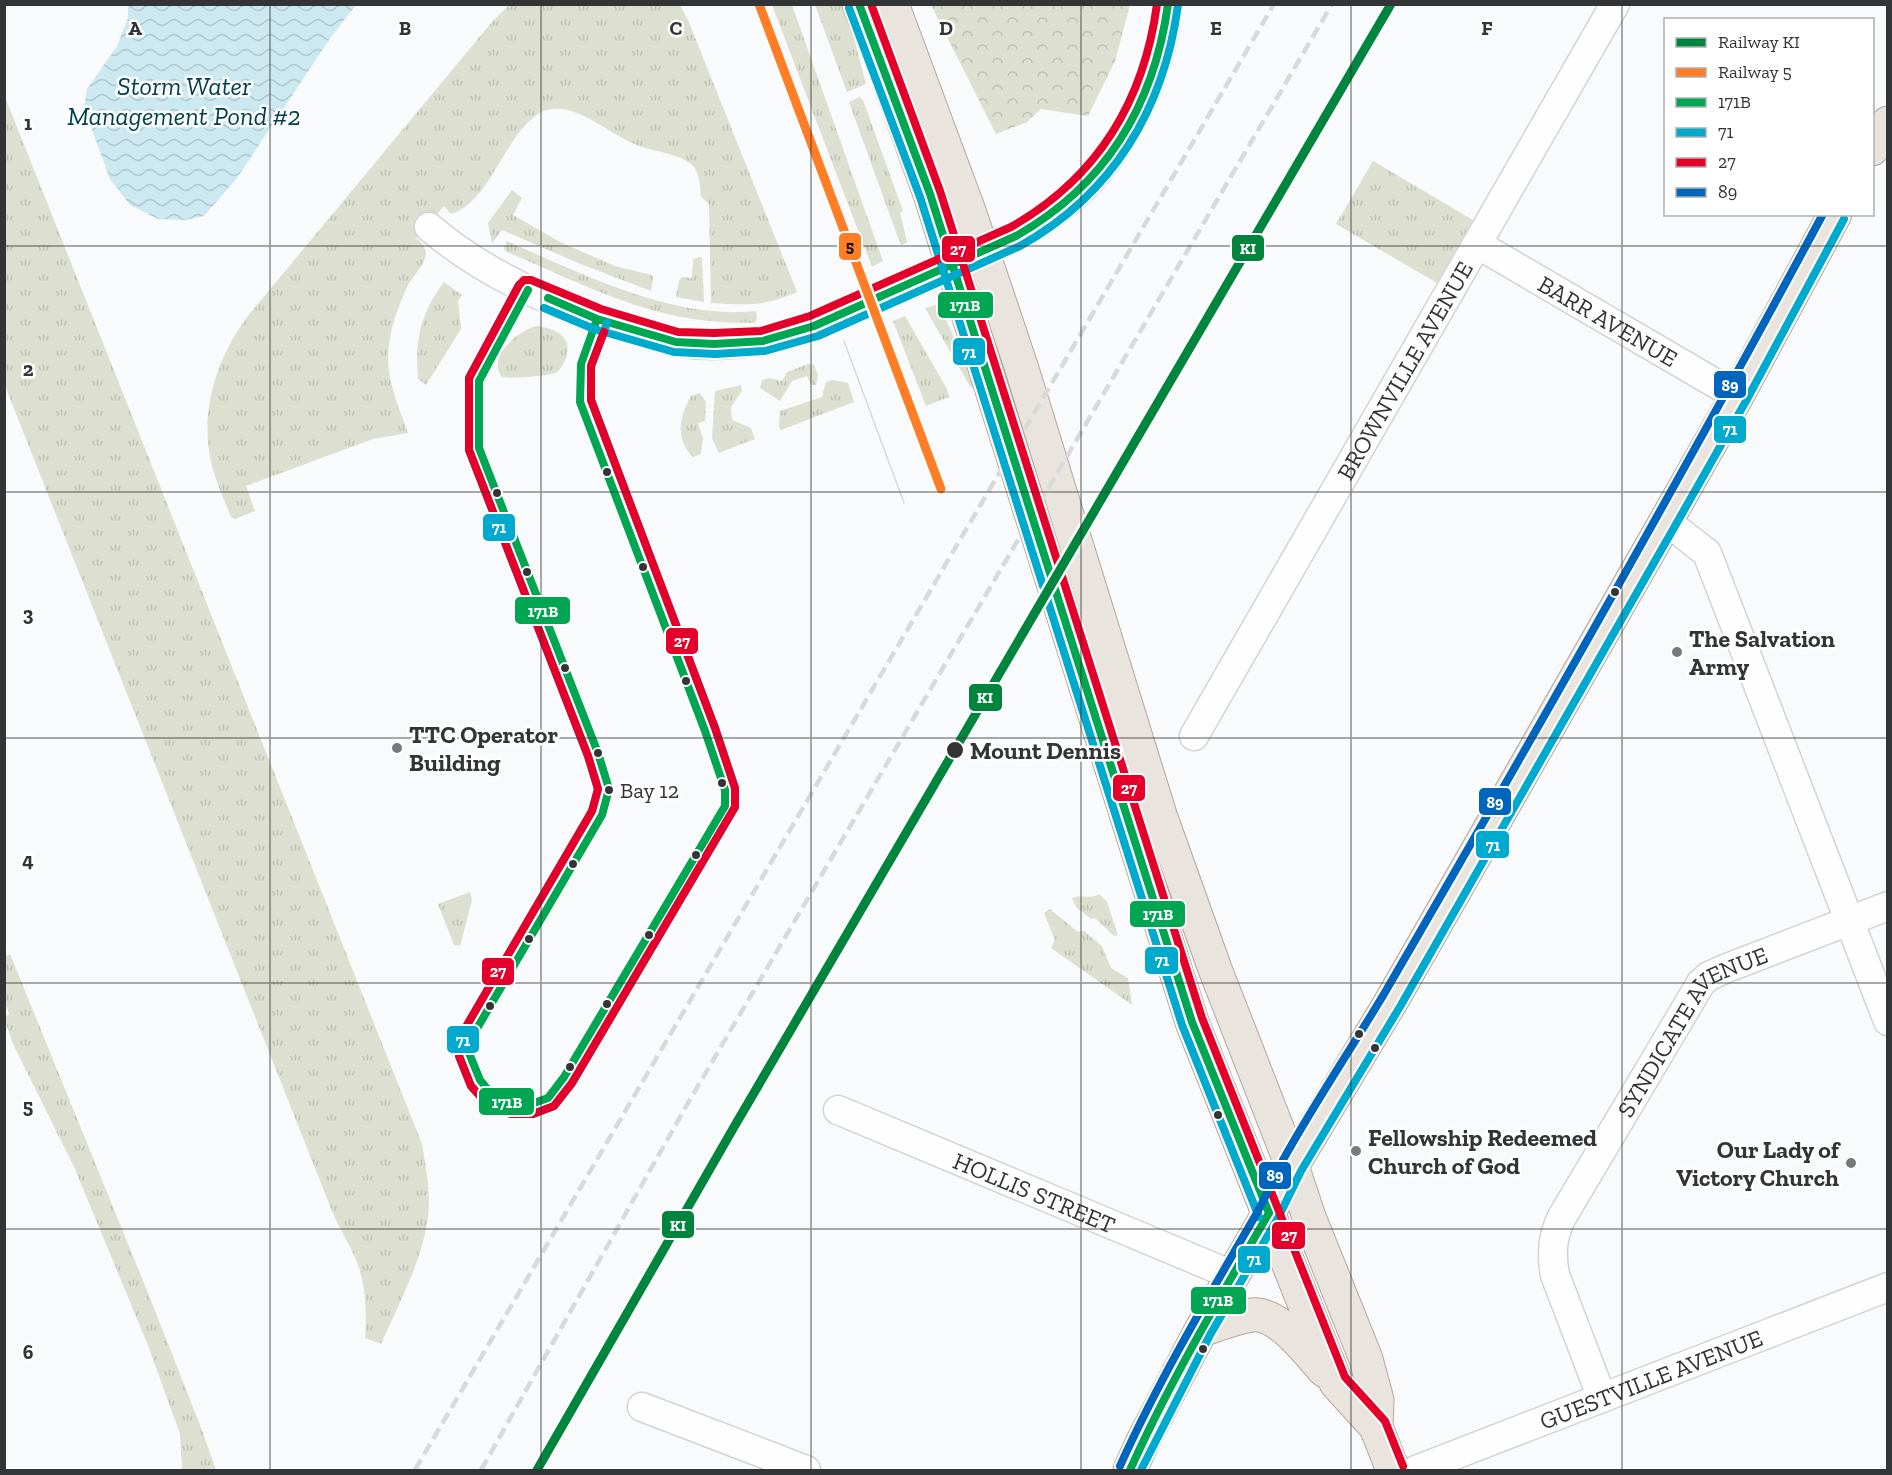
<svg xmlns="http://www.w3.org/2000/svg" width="1892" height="1475" font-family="'Zilla Slab',serif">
<defs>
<pattern id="grass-tufts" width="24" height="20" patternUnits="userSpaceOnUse" patternTransform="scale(1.5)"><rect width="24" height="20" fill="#dddfd0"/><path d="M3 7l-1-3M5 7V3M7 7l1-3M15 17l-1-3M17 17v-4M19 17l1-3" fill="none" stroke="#bec0b3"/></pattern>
<pattern id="forest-crowns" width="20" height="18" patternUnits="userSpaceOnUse" patternTransform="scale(1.5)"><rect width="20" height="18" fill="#dddfd0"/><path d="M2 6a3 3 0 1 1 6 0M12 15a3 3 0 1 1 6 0" fill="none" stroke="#bec0b3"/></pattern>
<pattern id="water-waves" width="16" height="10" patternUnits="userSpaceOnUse" patternTransform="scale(1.5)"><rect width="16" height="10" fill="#cce8f0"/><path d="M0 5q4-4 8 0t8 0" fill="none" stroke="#b0c8ce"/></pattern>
</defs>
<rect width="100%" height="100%" fill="#f9fafc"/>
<!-- grass -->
<path fill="url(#grass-tufts)" d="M 509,5 L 680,5 L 688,20 L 797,292 C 763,307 748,305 711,303 L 709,204 L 701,197 C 700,188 700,173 693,166 C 682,154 657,152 642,147 C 616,138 594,117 568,110 C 557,108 546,108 537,115 C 503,138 490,202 451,214 L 444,206 L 416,238 C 423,244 429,250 424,261 C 420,270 411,278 407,287 C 397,309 388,334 388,358 C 388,384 400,410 408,433 L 373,439 L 246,486 L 255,511 L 235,519 L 231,517 C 225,502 218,486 213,470 C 198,416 215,361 247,317 L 492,22 Z
M 772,5 L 792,5 L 883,261 L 872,267 Z
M 815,5 L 845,5 L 866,84 L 847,92 Z
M 5,97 L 422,1144 C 426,1168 431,1192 428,1217 C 422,1262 399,1303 381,1344 L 365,1338 C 367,1315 366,1290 359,1268 C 353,1250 342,1233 334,1216 L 5,386 Z
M 860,97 L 863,100 L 903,211 L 900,212 L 907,242 L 901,246 L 849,102 Z
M 1373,161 L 1473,220 L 1437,283 L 1336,224 Z
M 512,190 L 522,198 L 513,215 L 560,242 L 615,266 L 652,275 L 653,279 L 651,291 L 578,263 L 502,230 L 492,243 L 488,223 Z
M 507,241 C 582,274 673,320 756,311 L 757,318 L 755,323 C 722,323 687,320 655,311 C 604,297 554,272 505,251 L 504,247 Z
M 702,257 L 704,302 L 676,297 L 679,281 L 682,277 L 692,278 L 693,259 Z
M 444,282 L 462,295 L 458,301 L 461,329 L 426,385 L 418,379 C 415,340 420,314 444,282 Z
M 940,304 L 944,316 L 977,386 L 971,388 L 925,308 Z
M 905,316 L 947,389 L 949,397 L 926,406 L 893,321 Z
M 536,326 C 555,328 575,337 565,360 C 563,364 561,369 557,372 C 551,376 510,379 502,377 C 486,357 518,331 536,326 Z
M 808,364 L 814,365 L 818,375 L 816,385 L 811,385 L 807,376 L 792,381 L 780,401 L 760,388 L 762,380 L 769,378 L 782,381 L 787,372 Z
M 833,380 L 848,383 L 854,402 L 781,430 L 779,427 L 780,411 L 822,397 L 826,382 Z
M 741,385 L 742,391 L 731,407 L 732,420 L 751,428 L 755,439 L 719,453 L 712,438 L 715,391 Z
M 700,393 L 706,402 L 705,421 L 698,423 L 703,438 L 701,454 L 693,457 C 675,439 679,417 691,396 Z
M 470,892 L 472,900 L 460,946 L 454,945 L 438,904 Z
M 1099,894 L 1107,902 L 1118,935 L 1114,936 L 1095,918 L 1091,919 L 1076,907 L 1072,898 C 1083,894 1091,900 1099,894 Z
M 1050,909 L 1078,932 L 1084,931 L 1102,946 L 1111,968 L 1128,978 L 1132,1005 L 1051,948 L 1055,940 L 1044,913 Z
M 10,954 L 148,1293 L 200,1425 L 216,1470 L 182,1470 L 180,1434 L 149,1348 L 75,1169 L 13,1044 L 5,1021 L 5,1017 L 9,1014 L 5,1002 L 5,957 Z"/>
<!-- forest -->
<path fill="url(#forest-crowns)" d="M 931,5 L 931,4 L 1130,5 L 1115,61 L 1088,116 L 1041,109 L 1027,122 L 996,134 Z"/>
<!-- water -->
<path fill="url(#water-waves)" d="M 128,5 L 128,4 L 356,5 L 331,37 L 237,178 L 204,216 L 186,220 L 158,219 L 130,205 L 110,179 L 84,108 L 87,89 L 117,46 L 128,18 Z"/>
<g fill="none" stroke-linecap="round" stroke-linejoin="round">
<defs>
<g id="minor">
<path d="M 429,227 C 486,276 564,310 636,330 C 649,334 662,339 675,342 C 724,350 769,342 814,326"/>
<path d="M 1016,236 C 1036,225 1055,212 1073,197 C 1122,155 1163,69 1168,4"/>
<path id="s1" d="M 1477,244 L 1737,396"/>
<path d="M 1666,521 L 1707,553 L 1888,1021"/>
<path id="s2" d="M 1194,736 L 1615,4"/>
<path id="s3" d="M 838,1110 L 1232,1275"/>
<path id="s4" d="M 1602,1398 L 1555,1275 C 1551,1254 1552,1236 1562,1217 L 1701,983 L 1709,976 L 1727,968 L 1888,906"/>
<path d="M 642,1407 L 806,1470"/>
<path id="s5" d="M 1416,1470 L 1888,1287"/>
</g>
<path id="major" d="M 859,4 L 880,56 L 930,194 L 1192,1022 L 1336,1383 L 1376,1427 L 1393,1470
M 892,4 L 969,211 L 1021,366 L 1160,815 L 1215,969 L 1292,1166 L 1309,1217 L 1366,1359 L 1377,1400 L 1376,1427
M 1872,149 L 1888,123
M 1201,1330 C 1217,1325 1235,1317 1252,1315 C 1279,1312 1308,1353 1325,1371
M 1130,1470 L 1143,1441 L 1201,1330 L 1269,1213 L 1292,1166 L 1392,1000 L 1666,521 L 1737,396 L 1835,214"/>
</defs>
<!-- minor casing -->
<use href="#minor" stroke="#d3d4d5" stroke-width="31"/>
<!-- major casing -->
<use href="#major" stroke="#b2a89e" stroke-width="35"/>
<!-- minor -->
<use href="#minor" stroke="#fefeff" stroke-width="28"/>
<!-- major -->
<use href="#major" stroke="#eae4df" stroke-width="33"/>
<!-- tram -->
<path stroke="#d9d9da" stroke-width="1.5" d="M 844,341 L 904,503"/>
<!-- rail -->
<path stroke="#d9d9da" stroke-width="4.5" stroke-dasharray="12 6" stroke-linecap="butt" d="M 415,1470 L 1274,4
M 481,1470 L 688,1103 L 1332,4"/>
<defs>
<path id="minor-bridge" d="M 814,326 L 1016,236"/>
</defs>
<!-- minor-bridge casing -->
<use href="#minor-bridge" stroke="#d3d4d5" stroke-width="31" stroke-linecap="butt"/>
<!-- minor-bridge -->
<use href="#minor-bridge" stroke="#fefeff" stroke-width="28"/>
<defs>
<path id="bus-1" d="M 859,4 L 930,194 L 1192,1022 L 1269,1213
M 528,290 L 479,381 L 479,448 L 598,753 L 609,789 L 602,815 L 476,1030 L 469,1053 L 480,1080 L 495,1098 L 513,1104 L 531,1104 L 548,1098 L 564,1077 L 725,806 L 725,790 L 705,731 L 580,402 L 581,364 L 597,319
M 548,298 L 597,319 L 676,342 L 714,344 L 763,341 L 814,326 L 1016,236 C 1106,185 1154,106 1168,4
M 1130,1470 C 1170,1381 1220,1297 1269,1213"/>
<path id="bus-2" d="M 849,8 L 920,197 L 1182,1025 L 1259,1217
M 519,285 L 469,378 L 469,450 L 588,756 L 598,789 L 592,811 L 467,1025 L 459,1056 L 471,1086 L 490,1107 L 511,1114 L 533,1114 L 554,1106 L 572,1083 L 735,807 L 735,788 L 715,728 L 591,400 L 591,366 L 607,323
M 544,308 L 594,329 L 674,352 L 715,354 L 765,351 L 818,336 L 1020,246 C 1113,194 1164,109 1178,5
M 1141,1470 L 1210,1335 L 1278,1218 L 1301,1171 L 1401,1005 L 1675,526 L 1746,401 L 1844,219"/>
<path id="bus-3" d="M 871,4 L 940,191 L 1202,1018 L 1345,1377 L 1385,1421 L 1403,1466
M 604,332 L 591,366 L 591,400 L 715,728 L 735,788 L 735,807 L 572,1083 L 554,1106 L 533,1114 L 511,1114 L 490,1107 L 471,1086 L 459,1056 L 467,1025 L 592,811 L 598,789 L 588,756 L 469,450 L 469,378 L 519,285 L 524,280 L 531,280 L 601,309 L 678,332 L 714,333 L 761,331 L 810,316 L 1011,227 C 1097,178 1144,101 1157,4"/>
<path id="bus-4" d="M 1120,1466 C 1159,1380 1207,1299 1254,1218 C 1265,1200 1273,1179 1283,1160 C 1314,1104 1351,1049 1384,994 C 1534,736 1682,477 1823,214"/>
</defs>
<!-- bus-1 casing -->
<use href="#bus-1" stroke="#fff" stroke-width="12"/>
<!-- bus-2 casing -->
<use href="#bus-2" stroke="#fff" stroke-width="12"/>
<!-- bus-3 casing -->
<use href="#bus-3" stroke="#fff" stroke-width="12"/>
<!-- bus-4 casing -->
<use href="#bus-4" stroke="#fff" stroke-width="12"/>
<!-- bus-1 -->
<use href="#bus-1" stroke="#00a651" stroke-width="8"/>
<!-- bus-2 -->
<use href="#bus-2" stroke="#00a9ce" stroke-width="8"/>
<!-- bus-3 -->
<use href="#bus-3" stroke="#e4002b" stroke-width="8"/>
<!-- bus-4 -->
<use href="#bus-4" stroke="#0065bd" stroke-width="8"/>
<defs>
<path id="rail-1" d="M 537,1470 L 734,1127 L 1391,4"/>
<path id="rail-2" d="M 759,4 L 941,489"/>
</defs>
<!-- rail-1 casing -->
<use href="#rail-1" stroke="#fff" stroke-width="14"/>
<!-- rail-2 casing -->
<use href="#rail-2" stroke="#fff" stroke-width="14"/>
<!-- rail-1 -->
<use href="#rail-1" stroke="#00853f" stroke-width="9"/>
<!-- rail-2 -->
<use href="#rail-2" stroke="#ff7d24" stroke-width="9"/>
</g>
<!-- grid -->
<path fill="none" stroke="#333435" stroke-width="1.5" stroke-opacity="0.55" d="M 270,4 L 270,1470M 541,4 L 541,1470M 811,4 L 811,1470M 1081,4 L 1081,1470M 1351,4 L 1351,1470M 1622,4 L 1622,1470M 4,246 L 1888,246M 4,492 L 1888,492M 4,738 L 1888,738M 4,983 L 1888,983M 4,1229 L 1888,1229"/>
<!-- markers -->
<g fill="#333435" stroke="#fff" stroke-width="2">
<circle cx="607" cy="472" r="5"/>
<circle cx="497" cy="493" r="5"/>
<circle cx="643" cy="567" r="5"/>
<circle cx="527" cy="572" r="5"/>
<circle cx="1615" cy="592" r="5"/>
<circle cx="565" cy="668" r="5"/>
<circle cx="686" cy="681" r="5"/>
<circle cx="955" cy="750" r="9"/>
<circle cx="598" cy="753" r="5"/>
<circle cx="722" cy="783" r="5"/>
<circle cx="609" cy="790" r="5"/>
<circle cx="696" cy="855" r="5"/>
<circle cx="573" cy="864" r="5"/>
<circle cx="649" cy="935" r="5"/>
<circle cx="529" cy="939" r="5"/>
<circle cx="607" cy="1004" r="5"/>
<circle cx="490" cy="1006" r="5"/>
<circle cx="1359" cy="1034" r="5"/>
<circle cx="1375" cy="1048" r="5"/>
<circle cx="570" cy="1067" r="5"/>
<circle cx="1218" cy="1115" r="5"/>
<circle cx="1203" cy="1349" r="5"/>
</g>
<g fill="#78797b" stroke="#fff" stroke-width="2">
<circle cx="1677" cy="652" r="6"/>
<circle cx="397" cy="748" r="6"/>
<circle cx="1356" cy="1151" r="6"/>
<circle cx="1851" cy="1163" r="6"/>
</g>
<g text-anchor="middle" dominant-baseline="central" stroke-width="5" stroke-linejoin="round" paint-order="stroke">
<!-- bus labels -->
<g font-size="22" fill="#333435" stroke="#fff" text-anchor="start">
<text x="620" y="790">Bay 12</text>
</g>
<!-- street labels -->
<g font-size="24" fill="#333435" stroke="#fff">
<text stroke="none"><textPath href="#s1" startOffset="152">BARR AVENUE</textPath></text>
<text stroke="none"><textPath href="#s2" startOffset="422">BROWNVILLE AVENUE</textPath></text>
<text stroke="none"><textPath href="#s4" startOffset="423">SYNDICATE AVENUE</textPath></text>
<text stroke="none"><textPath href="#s3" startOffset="213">HOLLIS STREET</textPath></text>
<text stroke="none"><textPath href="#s5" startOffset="252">GUESTVILLE AVENUE</textPath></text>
</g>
<!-- poi labels -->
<g font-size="24" font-weight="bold" fill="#333435" stroke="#fff" text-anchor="start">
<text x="1689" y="638">The Salvation<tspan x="1689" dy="28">Army</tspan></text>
<text x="409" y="734">TTC Operator<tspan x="409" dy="28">Building</tspan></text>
<text x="1368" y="1137">Fellowship Redeemed<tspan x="1368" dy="28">Church of God</tspan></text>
<text x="1839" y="1149" text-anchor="end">Our Lady of<tspan x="1839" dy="28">Victory Church</tspan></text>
</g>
<!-- stop labels -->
<g font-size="24" font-weight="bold" fill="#333435" stroke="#fff" text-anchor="start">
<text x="970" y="750">Mount Dennis</text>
</g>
<!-- water labels -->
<g font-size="26" font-style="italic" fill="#02414c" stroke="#fff">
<text x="184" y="86">Storm Water<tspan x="184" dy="30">Management Pond #2</tspan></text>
</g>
</g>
<g font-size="20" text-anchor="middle" font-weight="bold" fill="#333435" stroke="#fff" stroke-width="5" stroke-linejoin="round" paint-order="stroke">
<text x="135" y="35">A</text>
<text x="405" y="35">B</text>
<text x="676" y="35">C</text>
<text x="946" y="35">D</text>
<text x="1216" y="35">E</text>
<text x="1487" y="35">F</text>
<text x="28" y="130">1</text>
<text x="28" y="376">2</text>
<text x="28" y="621">3</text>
<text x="28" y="867">4</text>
<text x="28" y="1113">5</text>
<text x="28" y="1359">6</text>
</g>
<g stroke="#fff" stroke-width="2">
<rect x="838" y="232" width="24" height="29" rx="6" fill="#ff7d24"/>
<rect x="1231" y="234" width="34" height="28" rx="6" fill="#00853f"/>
<rect x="941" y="235" width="35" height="28" rx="6" fill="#e4002b"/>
<rect x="937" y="291" width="57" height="28" rx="6" fill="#00a651"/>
<rect x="952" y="337" width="34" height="29" rx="6" fill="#00a9ce"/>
<rect x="1713" y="370" width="34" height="29" rx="6" fill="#0065bd"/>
<rect x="1713" y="415" width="34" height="29" rx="6" fill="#00a9ce"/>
<rect x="482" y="513" width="34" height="29" rx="6" fill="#00a9ce"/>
<rect x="514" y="596" width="57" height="29" rx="6" fill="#00a651"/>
<rect x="665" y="627" width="34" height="28" rx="6" fill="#e4002b"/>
<rect x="968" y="683" width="35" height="29" rx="6" fill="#00853f"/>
<rect x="1112" y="774" width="34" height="28" rx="6" fill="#e4002b"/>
<rect x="1478" y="787" width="34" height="29" rx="6" fill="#0065bd"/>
<rect x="1475" y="830" width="35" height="29" rx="6" fill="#00a9ce"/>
<rect x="1129" y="900" width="57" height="28" rx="6" fill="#00a651"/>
<rect x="1144" y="946" width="35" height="29" rx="6" fill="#00a9ce"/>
<rect x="481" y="957" width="34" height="29" rx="6" fill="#e4002b"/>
<rect x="446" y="1025" width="34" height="29" rx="6" fill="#00a9ce"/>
<rect x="478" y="1087" width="57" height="29" rx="6" fill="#00a651"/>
<rect x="1258" y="1161" width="34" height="29" rx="6" fill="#0065bd"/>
<rect x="661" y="1210" width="34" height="29" rx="6" fill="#00853f"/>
<rect x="1271" y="1221" width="35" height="29" rx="6" fill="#e4002b"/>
<rect x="1237" y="1245" width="34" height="29" rx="6" fill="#00a9ce"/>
<rect x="1190" y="1286" width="57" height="29" rx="6" fill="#00a651"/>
</g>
<g font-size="16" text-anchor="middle" font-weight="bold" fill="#fff">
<text x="1248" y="254">KI</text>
<text x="958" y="255">27</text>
<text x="965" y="311">171B</text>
<text x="969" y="358">71</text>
<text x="1730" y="391">89</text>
<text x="1730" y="435">71</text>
<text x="499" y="533">71</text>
<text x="543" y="617">171B</text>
<text x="682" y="647">27</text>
<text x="985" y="703">KI</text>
<text x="1129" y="794">27</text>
<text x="1495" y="808">89</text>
<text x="1493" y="851">71</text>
<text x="1158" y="920">171B</text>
<text x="1162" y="966">71</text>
<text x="498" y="977">27</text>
<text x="463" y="1046">71</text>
<text x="507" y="1108">171B</text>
<text x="1275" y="1181">89</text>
<text x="678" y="1231">KI</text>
<text x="1289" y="1241">27</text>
<text x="1254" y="1265">71</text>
<text x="1218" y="1306">171B</text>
</g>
<g font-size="16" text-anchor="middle" font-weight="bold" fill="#111">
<text x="850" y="252">5</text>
</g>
<!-- border -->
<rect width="1892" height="1475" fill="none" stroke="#333435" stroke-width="12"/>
<!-- legend -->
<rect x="1664" y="18" width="210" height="198" fill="#ffffff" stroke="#adaeae" stroke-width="1.5"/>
<rect x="1676" y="38" width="30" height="9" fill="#00853f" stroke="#adaeae" stroke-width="1.5"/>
<text x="1718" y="48" font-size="18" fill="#333435">Railway KI</text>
<rect x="1676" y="68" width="30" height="9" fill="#ff7d24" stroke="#adaeae" stroke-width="1.5"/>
<text x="1718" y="78" font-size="18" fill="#333435">Railway 5</text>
<rect x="1676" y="98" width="30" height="9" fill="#00a651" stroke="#adaeae" stroke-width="1.5"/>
<text x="1718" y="108" font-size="18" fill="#333435">171B</text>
<rect x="1676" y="128" width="30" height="9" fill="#00a9ce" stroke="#adaeae" stroke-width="1.5"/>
<text x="1718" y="138" font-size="18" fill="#333435">71</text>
<rect x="1676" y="158" width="30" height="9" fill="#e4002b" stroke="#adaeae" stroke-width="1.5"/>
<text x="1718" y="168" font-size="18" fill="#333435">27</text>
<rect x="1676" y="188" width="30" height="9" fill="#0065bd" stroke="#adaeae" stroke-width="1.5"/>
<text x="1718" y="198" font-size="18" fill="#333435">89</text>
</svg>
